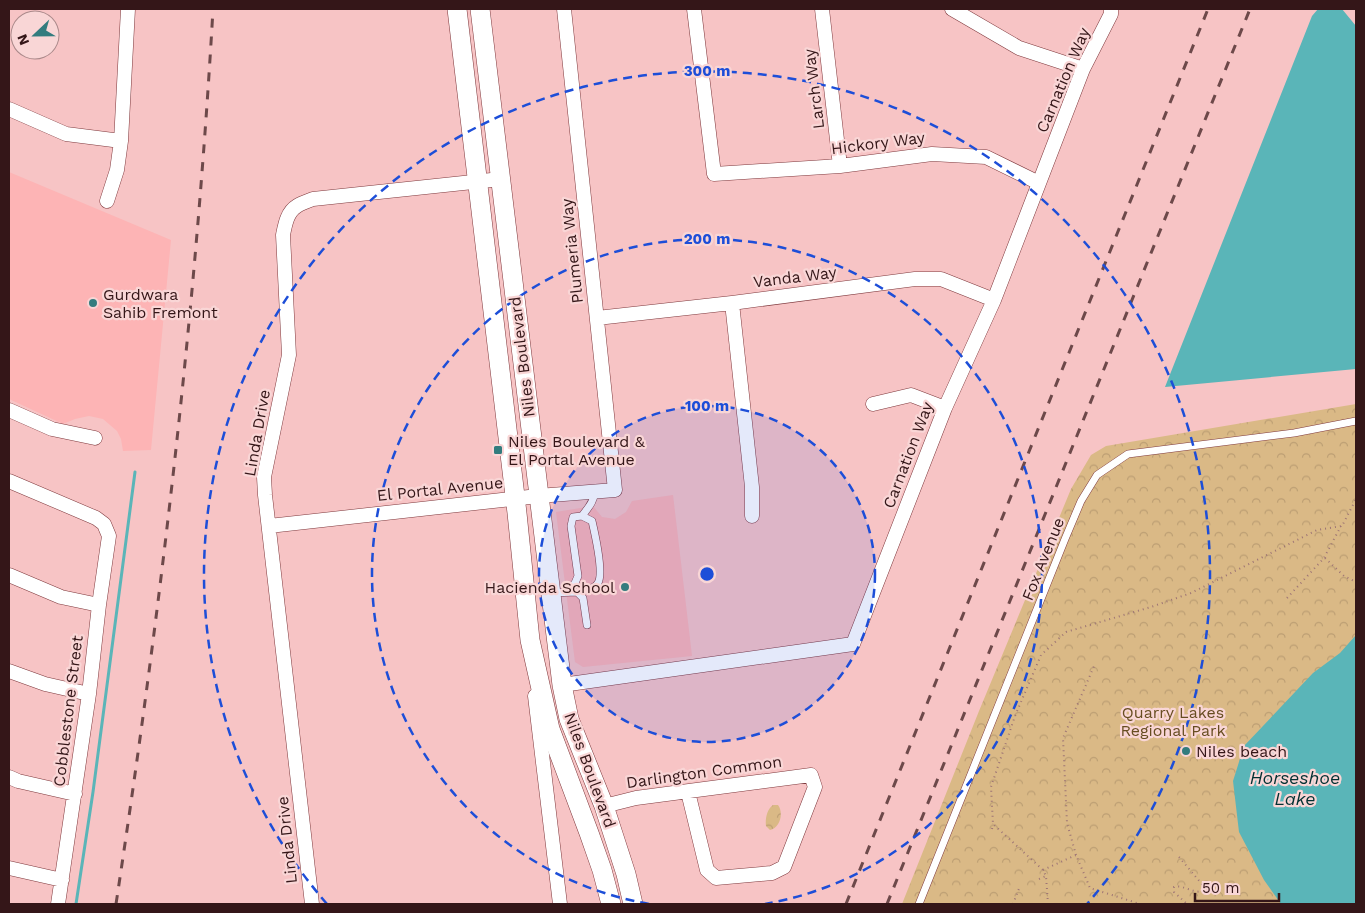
<svg xmlns="http://www.w3.org/2000/svg" width="1365" height="913" font-family="'Work Sans',sans-serif">
<defs>
<pattern id="park-crowns" width="20" height="18" patternUnits="userSpaceOnUse" patternTransform="scale(1.25)"><rect width="20" height="18" fill="#dab986"/><path d="M2 6a3 3 0 1 1 6 0M12 15a3 3 0 1 1 6 0" fill="none" stroke="#bc9e73"/></pattern>
</defs>
<rect width="100%" height="100%" fill="#f7c4c5"/>
<!-- built -->
<path fill="#fdb4b5" d="M 9,172 L 171,240 L 151,450 L 123,451 L 121,439 L 117,431 L 103,419 L 89,416 L 75,419 L 63,424 L 9,399 Z
M 673,495 L 692,656 L 583,667 L 575,662 L 556,512 L 593,506 L 602,517 L 615,519 L 626,512 L 632,501 Z"/>
<!-- park -->
<path fill="url(#park-crowns)" d="M 1356,404 L 1356,904 L 902,904 L 979,711 L 1071,489 L 1091,455 L 1106,446 Z
M 773,805 L 778,805 C 784,813 780,828 770,830 L 766,826 C 765,819 767,809 773,805 Z"/>
<!-- water -->
<path fill="#5ab5b8" d="M 1318,9 L 1342,9 L 1356,26 L 1356,369 L 1165,387 L 1312,16 Z
M 1356,635 L 1356,904 L 1281,904 L 1264,880 L 1239,832 L 1233,781 L 1244,746 L 1313,673 L 1340,653 Z"/>
<g fill="none" stroke-linecap="round" stroke-linejoin="round">
<!-- stream -->
<path stroke="#5ab5b8" stroke-width="3" d="M 76,904 L 93,792 L 135,472"/>
<defs>
<path id="service" d="M 582,516 C 587,509 595,501 594,492
M 566,592 L 575,583 L 578,576 L 571,526 L 573,517 L 582,516 L 592,521 C 595,534 604,573 598,583 C 594,590 584,590 577,592
M 551,593 L 577,592 L 583,598 L 587,625
M 919,904 L 1065,539 L 1081,501 L 1097,475 L 1128,454 L 1294,433 L 1356,421"/>
<path id="minor" d="M 694,9 L 714,174 L 840,166 L 932,154 L 986,157 L 1039,183
M 822,9 L 840,166
M 952,9 L 1019,48 L 1083,69
M 9,109 L 66,134 L 121,141
M 107,201 L 117,170 L 121,141 L 128,9
M 732,303 L 752,487 L 752,516
M 597,318 L 732,303 L 915,279 L 941,279 L 994,300
M 873,404 L 911,395 L 945,408
M 9,410 L 52,429 L 95,438
M 9,481 L 96,518 L 104,524 L 109,536 L 99,605 L 89,694 L 58,904
M 269,526 L 538,496 L 615,490 L 564,9
M 9,575 L 61,597 L 99,605
M 9,671 L 45,684 L 89,694
M 562,685 L 853,644 L 945,408 L 994,300 L 1083,69 L 1111,14 L 1111,9
M 535,696 L 560,904
M 9,777 L 18,781 L 75,794
M 604,806 L 636,798 L 811,775 L 815,787 L 784,867 L 772,873 L 716,878 L 707,870 L 688,792
M 9,868 L 62,880
M 312,904 L 265,495 L 264,477 L 289,355 L 283,235 C 285,225 287,212 297,206 C 302,203 308,201 313,199 L 501,179"/>
<path id="secondary" d="M 457,9 L 517,513 L 530,640 L 550,729 L 589,833 L 602,870 L 611,904
M 480,9 L 562,685 L 569,719 L 604,806 L 626,874 L 633,904"/>
</defs>
<!-- service casing -->
<use href="#service" stroke="#7f393d" stroke-width="8"/>
<!-- minor casing -->
<use href="#minor" stroke="#7f393d" stroke-width="15"/>
<!-- secondary casing -->
<use href="#secondary" stroke="#7f393d" stroke-width="20"/>
<!-- path -->
<path stroke="#9d7475" stroke-width="2" stroke-dasharray="1 4" stroke-linecap="butt" d="M 1325,558 L 1344,576 L 1356,582
M 1287,598 L 1324,558 L 1341,526
M 992,829 L 993,824
M 1076,855 L 1067,823 L 1063,738 L 1095,664
M 1179,857 L 1206,889 C 1197,897 1185,884 1174,887 L 1174,892 L 1187,904
M 1043,870 L 1076,855 L 1090,888 L 1140,904
M 1039,879 L 1046,876
M 1013,904 L 1020,886
M 1048,904 L 1046,876 L 1043,870 L 993,824 L 991,787 L 1015,716 L 1041,655 L 1066,632 L 1151,607 L 1191,593 L 1317,530 L 1342,526 L 1356,499"/>
<!-- service -->
<use href="#service" stroke="#fff" stroke-width="7"/>
<!-- minor -->
<use href="#minor" stroke="#fff" stroke-width="14"/>
<!-- secondary -->
<use href="#secondary" stroke="#fff" stroke-width="19"/>
<!-- rail -->
<path stroke="#6d494a" stroke-width="3" stroke-dasharray="9 9" stroke-linecap="butt" d="M 116,904 C 161,607 196,309 213,9
M 846,904 L 1208,9
M 887,904 L 1250,9"/>
</g>
<!-- distance rings -->
<circle cx="707" cy="574" r="168" fill="#1d4ed8" fill-opacity=".12"/>
<g fill="none" stroke="#1d4ed8" stroke-width="2.5" stroke-dasharray="9 6">
<circle cx="707" cy="574" r="168"/>
<path d="M649 904A335 335 0 1 1 765 904"/>
<path d="M327 904A503 503 0 1 1 1087 904"/>
</g>
<!-- markers -->
<g fill="#337c7e" stroke="#f9d6d6" stroke-width="2">
<circle cx="93" cy="303" r="5"/>
<rect x="493" y="445" width="10" height="10" rx="2.5"/>
<circle cx="625" cy="587" r="5"/>
<circle cx="1186" cy="751" r="5"/>
</g>
<g text-anchor="middle" dominant-baseline="central" stroke-width="4.5" stroke-linejoin="round" paint-order="stroke">
<!-- street labels -->
<g font-size="16" fill="#341618" stroke="#f9d6d6">
<text transform="translate(1063 80) rotate(-67)">Carnation Way</text>
<text transform="translate(814 89) rotate(-97)">Larch Way</text>
<text transform="translate(878 143) rotate(-7)">Hickory Way</text>
<text transform="translate(572 251) rotate(-96)">Plumeria Way</text>
<text transform="translate(795 277) rotate(-7)">Vanda Way</text>
<text transform="translate(522 357) rotate(-97)">Niles Boulevard</text>
<text transform="translate(257 433) rotate(-80)">Linda Drive</text>
<text transform="translate(908 455) rotate(-69)">Carnation Way</text>
<text transform="translate(440 489) rotate(-6)">El Portal Avenue</text>
<text transform="translate(1043 559) rotate(-68)">Fox Avenue</text>
<text transform="translate(68 711) rotate(-83)">Cobblestone Street</text>
<text transform="translate(590 770) rotate(70)">Niles Boulevard</text>
<text transform="translate(704 772) rotate(-8)">Darlington Common</text>
<text transform="translate(287 840) rotate(-96)">Linda Drive</text>
</g>
<!-- poi labels -->
<g font-size="16" fill="#341618" stroke="#f9d6d6" text-anchor="start">
<text x="103" y="294">Gurdwara<tspan x="103" dy="18">Sahib Fremont</tspan></text>
<text x="508" y="441">Niles Boulevard &amp;<tspan x="508" dy="18">El Portal Avenue</tspan></text>
<text x="615" y="587" text-anchor="end">Hacienda School</text>
<text x="1196" y="751">Niles beach</text>
</g>
<!-- park labels -->
<g font-size="16" fill="#674d21" stroke="#f9d6d6">
<text x="1173" y="712">Quarry Lakes<tspan x="1173" dy="18">Regional Park</tspan></text>
</g>
<!-- water labels -->
<g font-size="18" font-style="italic" fill="#023032" stroke="#f9d6d6">
<text x="1295" y="777">Horseshoe<tspan x="1295" dy="21">Lake</tspan></text>
</g>
</g>
<circle cx="707" cy="574" r="8" fill="#1d4ed8" stroke="#f9d6d6" stroke-width="2.5"/>
<g font-size="15" text-anchor="middle" font-weight="bold" fill="#1d4ed8" stroke="#f9d6d6" stroke-width="4.5" stroke-linejoin="round" paint-order="stroke">
<text x="707" y="76">300 m</text>
<text x="707" y="244">200 m</text>
<text x="707" y="411">100 m</text>
</g>
<!-- border -->
<rect width="1365" height="913" fill="none" stroke="#341618" stroke-width="20"/>
<!-- north arrow -->
<g transform="translate(35 35) rotate(248)"><circle r="24" fill="#f9d6d6" stroke="#aa898a"/>
<path d="M0-4L9 19L0 12L-9 19Z" fill="#337c7e"/>
<text y="-8" font-size="14" font-weight="bold" text-anchor="middle" fill="#341618">N</text>
</g>
<!-- scale -->
<path d="M1195 893v8h84v-8" fill="none" stroke="#341618" stroke-width="2.5"/>
<text x="1202" y="893" font-size="15" fill="#341618" stroke="#f9d6d6" stroke-width="4" paint-order="stroke">50 m</text>
</svg>
